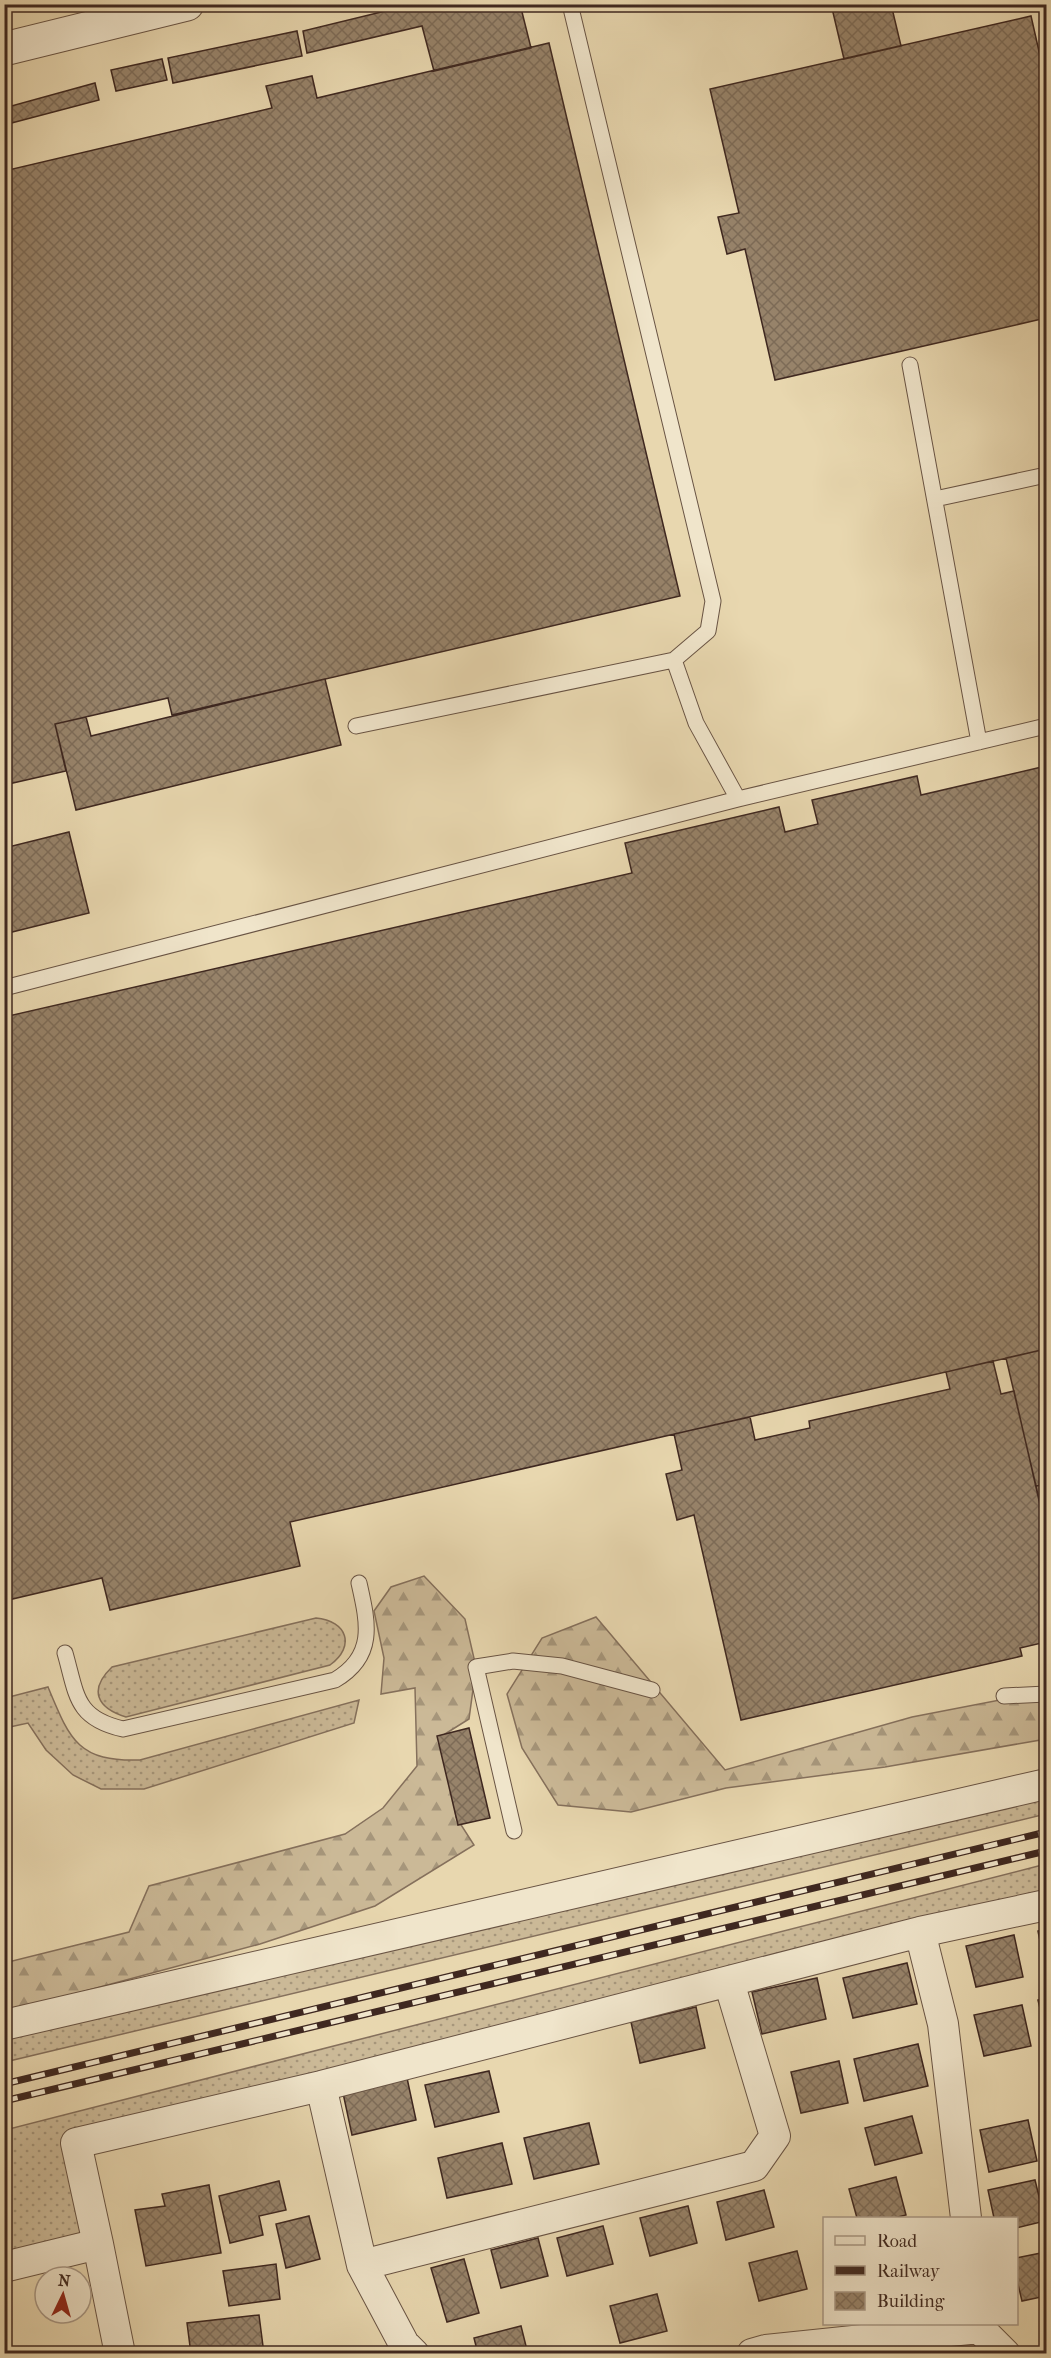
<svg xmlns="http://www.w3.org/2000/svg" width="1051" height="2358" font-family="'IM FELL French Canon',serif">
<defs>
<pattern id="grass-dots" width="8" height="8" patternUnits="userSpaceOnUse" patternTransform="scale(1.5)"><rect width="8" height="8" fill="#cbb997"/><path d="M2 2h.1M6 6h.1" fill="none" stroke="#a6967b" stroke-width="1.8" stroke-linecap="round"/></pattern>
<pattern id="forest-firs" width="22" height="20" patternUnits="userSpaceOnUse" patternTransform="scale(1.5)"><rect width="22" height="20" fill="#cbb997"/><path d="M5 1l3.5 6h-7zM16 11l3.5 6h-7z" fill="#a6967b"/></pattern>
<pattern id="building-cross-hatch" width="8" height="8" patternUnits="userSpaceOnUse" patternTransform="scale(1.5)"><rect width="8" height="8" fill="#97836a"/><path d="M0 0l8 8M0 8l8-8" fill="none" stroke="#7d6b57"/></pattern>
</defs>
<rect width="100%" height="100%" fill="#e8d7af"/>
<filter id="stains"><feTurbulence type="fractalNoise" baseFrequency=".00333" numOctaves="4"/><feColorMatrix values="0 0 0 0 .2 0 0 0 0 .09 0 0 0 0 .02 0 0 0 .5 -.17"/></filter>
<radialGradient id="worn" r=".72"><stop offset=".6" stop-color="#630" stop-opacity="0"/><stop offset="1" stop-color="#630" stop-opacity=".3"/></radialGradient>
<!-- grass -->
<path fill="url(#grass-dots)" stroke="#85705c" stroke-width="1.5" d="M 316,1618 C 347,1621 356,1646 330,1665 L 126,1717 C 97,1708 88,1690 112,1667 Z
M 48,1687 C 70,1740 78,1762 140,1760 L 359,1700 L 354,1723 L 144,1789 L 101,1789 L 73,1775 L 46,1750 L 28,1723 L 5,1728 L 5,1698 Z
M 1046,1783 L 1046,1814 L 5,2062 L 5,2034 Z
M 1046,1864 L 1046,1901 L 76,2142 L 98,2244 L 5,2267 L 5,2130 Z"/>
<!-- forest -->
<path fill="url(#forest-firs)" stroke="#85705c" stroke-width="1.5" d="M 424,1576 L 465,1619 L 476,1667 L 469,1719 L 445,1734 L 456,1817 L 474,1845 L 375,1906 L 260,1944 L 74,1994 L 5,2021 L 4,1963 L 129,1932 L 149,1886 L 345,1834 L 383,1808 L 417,1766 L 415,1688 L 381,1694 L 384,1658 L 374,1611 L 391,1587 Z
M 596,1617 L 725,1770 L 912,1717 L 1021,1696 L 1046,1699 L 1046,1739 L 885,1767 L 726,1788 L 631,1812 L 558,1805 L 522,1748 L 507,1694 L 542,1638 Z"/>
<!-- building -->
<path fill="url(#building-cross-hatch)" stroke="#3f2820" stroke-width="1.5" d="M 414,4 L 520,4 L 531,48 L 434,71 L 422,26 L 307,53 L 303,31 Z
M 831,4 L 891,4 L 901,46 L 844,59 Z
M 1031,16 L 1046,82 L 1046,318 L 775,380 L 745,249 L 727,254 L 718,217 L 739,213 L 710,89 Z
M 297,31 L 302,56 L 173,83 L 168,58 Z
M 549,43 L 680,596 L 172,715 L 168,698 L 55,724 L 66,771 L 4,785 L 4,171 L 272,108 L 266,86 L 312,76 L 317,98 Z
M 162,59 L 167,80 L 116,91 L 111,70 Z
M 95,83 L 99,100 L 4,125 L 4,108 Z
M 325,679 L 341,745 L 76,810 L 55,724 L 86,717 L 91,736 Z
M 1046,766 L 1046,1349 L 290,1522 L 300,1566 L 110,1610 L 102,1578 L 4,1601 L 4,1017 L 632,873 L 625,843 L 779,807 L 785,832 L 818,824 L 812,800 L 917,776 L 921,795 Z
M 69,832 L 89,913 L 4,934 L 4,848 Z
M 1046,1349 L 1046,1484 L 1036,1486 L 1006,1358 Z
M 993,1361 L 1001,1394 L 1014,1391 L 1046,1531 L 1046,1642 L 1020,1648 L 1022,1656 L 741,1720 L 694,1515 L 677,1520 L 666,1474 L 682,1470 L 674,1434 L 750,1417 L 755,1440 L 810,1428 L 809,1421 L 950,1389 L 946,1372 Z
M 1046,1484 L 1046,1531 L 1036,1486 Z
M 469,1728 L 490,1818 L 458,1825 L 437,1736 Z
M 1046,1929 L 1046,1971 L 1038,1931 Z
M 1014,1935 L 1023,1977 L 976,1987 L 966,1946 Z
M 907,1963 L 917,2004 L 853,2018 L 843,1978 Z
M 817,1978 L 826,2019 L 762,2034 L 752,1992 Z
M 1046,1998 L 1046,2034 L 1038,2000 Z
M 1022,2005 L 1031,2046 L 984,2056 L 974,2015 Z
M 696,2007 L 705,2048 L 640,2063 L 631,2022 Z
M 918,2044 L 928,2086 L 864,2101 L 854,2059 Z
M 839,2061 L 848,2103 L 801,2113 L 791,2072 Z
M 489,2071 L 499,2112 L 435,2127 L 425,2085 Z
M 407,2078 L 416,2120 L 352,2135 L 343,2093 Z
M 912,2116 L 922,2153 L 875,2165 L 865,2128 Z
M 1028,2120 L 1037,2161 L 989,2172 L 980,2130 Z
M 589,2123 L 599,2164 L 534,2179 L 524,2138 Z
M 502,2143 L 512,2184 L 447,2198 L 438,2158 Z
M 896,2177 L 906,2215 L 894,2218 L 857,2218 L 849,2189 Z
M 1035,2180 L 1045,2221 L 1016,2228 L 1016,2218 L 994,2218 L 988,2190 Z
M 279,2181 L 286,2210 L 259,2216 L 263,2235 L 230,2243 L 219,2196 Z
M 209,2185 L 221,2253 L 146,2266 L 135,2210 L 165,2206 L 162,2194 Z
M 764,2190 L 774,2227 L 726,2240 L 717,2202 Z
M 688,2206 L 697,2243 L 650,2256 L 640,2218 Z
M 309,2216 L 320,2259 L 286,2268 L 276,2224 Z
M 603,2226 L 613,2264 L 567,2276 L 557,2238 Z
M 538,2238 L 548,2276 L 501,2288 L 491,2250 Z
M 797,2251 L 807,2289 L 759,2301 L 749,2263 Z
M 1046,2252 L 1046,2296 L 1022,2301 L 1016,2276 L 1016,2258 Z
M 464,2259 L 479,2313 L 447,2322 L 431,2268 Z
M 276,2264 L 280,2299 L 229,2306 L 223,2271 Z
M 657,2294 L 667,2331 L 620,2343 L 610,2306 Z
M 259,2315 L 264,2354 L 191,2354 L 187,2323 Z
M 521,2326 L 528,2354 L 478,2354 L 474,2338 Z"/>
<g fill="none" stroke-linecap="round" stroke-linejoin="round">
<defs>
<path id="service" d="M 910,365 L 979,742
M 935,499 L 1046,475
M 674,660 L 696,723 L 738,799
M 356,726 L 674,660 L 708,631 L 713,601 L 570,4
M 4,988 L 738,799 L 1046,726
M 65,1653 C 77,1695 75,1718 123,1729 L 335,1680 C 376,1656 368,1623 359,1583
M 1004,1696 L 1046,1694
M 514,1831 L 476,1667 L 513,1661 L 562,1666 L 652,1690"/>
<path id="minor" d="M 920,1932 L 1046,1905
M 4,2025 L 1046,1784
M 321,2086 L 362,2265 L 404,2344 L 414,2354
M 98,2244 L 120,2354
M 362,2265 L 754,2166 L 775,2136 L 729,1982
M 4,2267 L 98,2244 L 76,2143 L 321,2086 L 920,1932 L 943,2024 L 966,2218
M 752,2354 L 766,2350 L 979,2328 L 1005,2354"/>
<path id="tertiary" d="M 4,49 L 187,4"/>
</defs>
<!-- service casing -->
<use href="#service" stroke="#695444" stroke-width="17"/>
<!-- minor casing -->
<use href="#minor" stroke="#695444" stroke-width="32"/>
<!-- tertiary casing -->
<use href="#tertiary" stroke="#695444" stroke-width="35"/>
<!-- service -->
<use href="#service" stroke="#f0e5cb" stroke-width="15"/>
<!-- minor -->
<use href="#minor" stroke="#f0e5cb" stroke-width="30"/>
<!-- tertiary -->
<use href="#tertiary" stroke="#f0e5cb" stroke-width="33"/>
<defs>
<path id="rail" d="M 4,2084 L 1046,1832
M 4,2101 L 1046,1851"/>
</defs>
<!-- rail casing -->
<use href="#rail" stroke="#3f2820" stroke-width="7"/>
<!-- rail -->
<use href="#rail" stroke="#f0e5cb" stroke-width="4.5" stroke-dasharray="14" stroke-linecap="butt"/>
</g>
<!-- margin -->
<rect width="1051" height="2358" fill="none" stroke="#e8d7af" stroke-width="24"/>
<rect x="6" y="6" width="1039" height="2346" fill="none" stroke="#3f2820" stroke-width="3"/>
<rect x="12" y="12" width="1027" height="2334" fill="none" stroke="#3f2820" stroke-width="1.5"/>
<!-- legend -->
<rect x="823" y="2217" width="195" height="108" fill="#f0e5cb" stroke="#a99987" stroke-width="1.5"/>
<rect x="835" y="2236" width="30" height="9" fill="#f0e5cb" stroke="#a99987" stroke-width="1.5"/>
<text x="877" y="2247" font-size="18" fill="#3f2820">Road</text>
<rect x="835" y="2266" width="30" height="9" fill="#3f2820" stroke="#a99987" stroke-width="1.5"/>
<text x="877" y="2277" font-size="18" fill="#3f2820">Railway</text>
<rect x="835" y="2292" width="30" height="18" fill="url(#building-cross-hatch)" stroke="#a99987" stroke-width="1.5"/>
<text x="877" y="2307" font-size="18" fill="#3f2820">Building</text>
<!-- north arrow -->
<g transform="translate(63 2295) rotate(5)"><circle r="28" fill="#f0e5cb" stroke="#a99987" stroke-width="1.5"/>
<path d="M0-4.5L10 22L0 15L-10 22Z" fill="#8f2418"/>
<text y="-9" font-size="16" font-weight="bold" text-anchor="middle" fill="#3f2820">N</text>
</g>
<rect width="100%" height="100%" filter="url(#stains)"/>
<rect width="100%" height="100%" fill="url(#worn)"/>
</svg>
